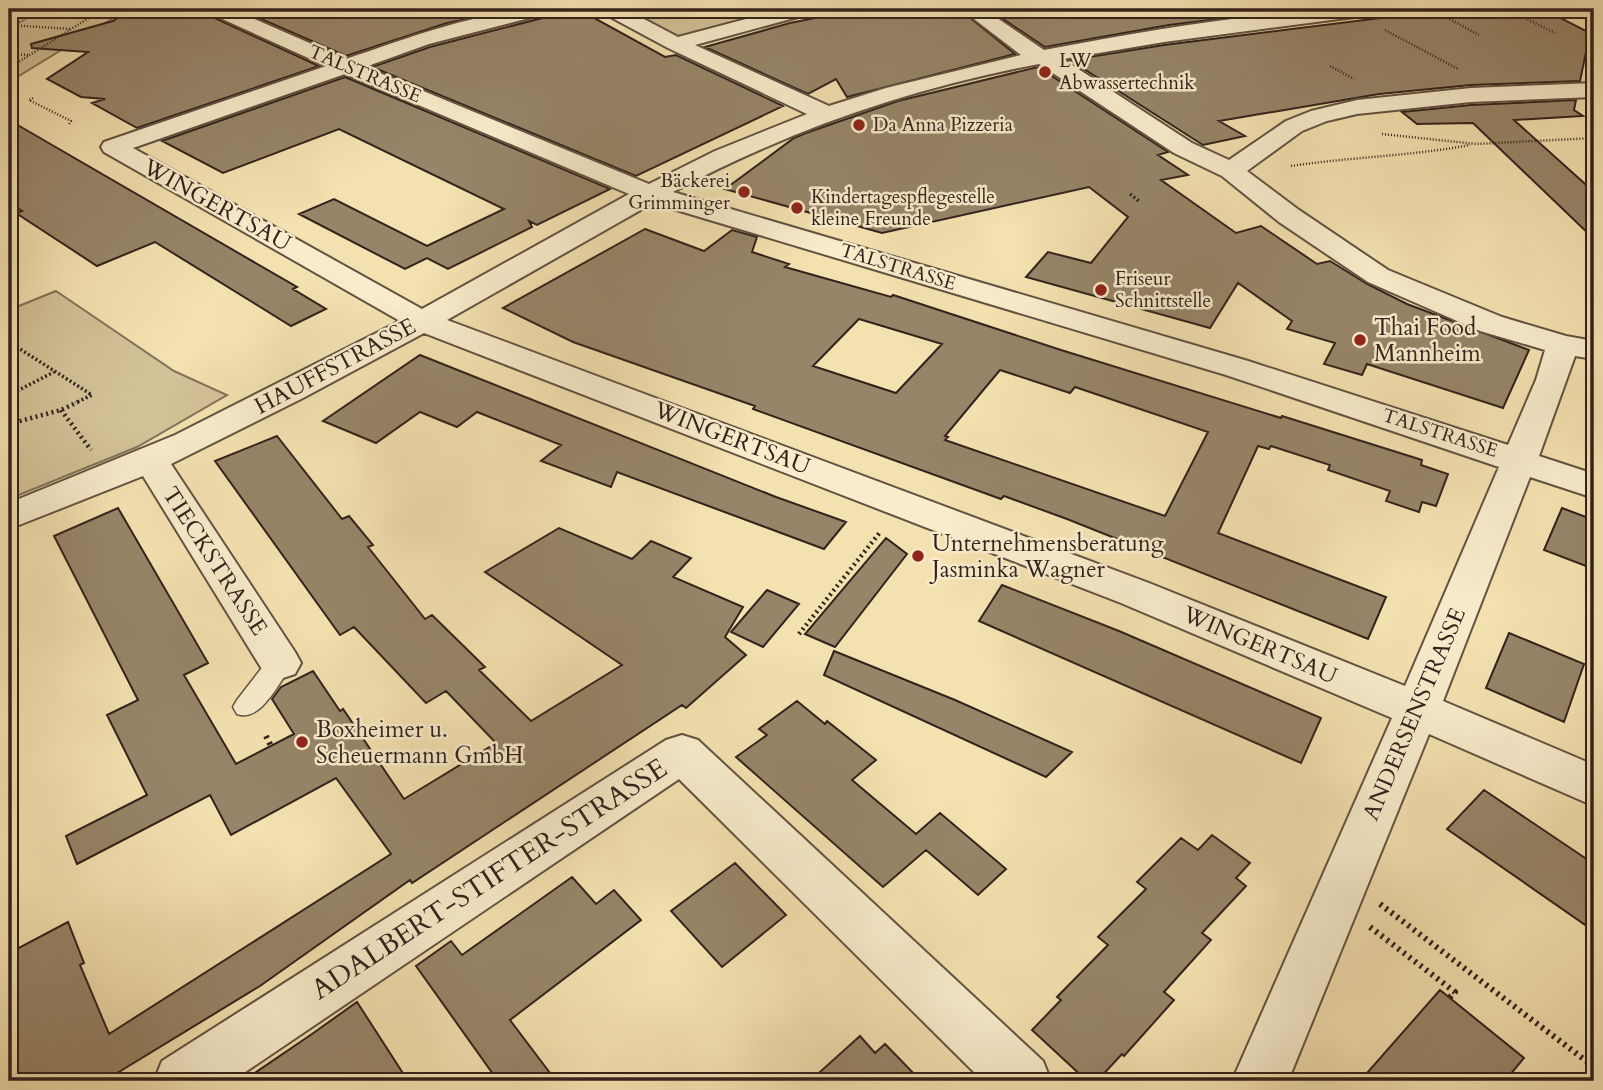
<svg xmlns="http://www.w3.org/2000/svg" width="1603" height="1090" font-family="Cardo,serif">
<rect width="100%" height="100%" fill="#f4e1b0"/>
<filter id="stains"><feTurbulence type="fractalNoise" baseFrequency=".00286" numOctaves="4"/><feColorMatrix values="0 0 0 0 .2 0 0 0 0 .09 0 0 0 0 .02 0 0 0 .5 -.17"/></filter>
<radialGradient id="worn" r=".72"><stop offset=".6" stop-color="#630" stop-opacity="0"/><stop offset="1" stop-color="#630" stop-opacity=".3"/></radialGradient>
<!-- green -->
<path fill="#d3c197" stroke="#83725a" stroke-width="2" d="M 9,9 L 128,9 L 9,82 Z
M 622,9 L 729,9 L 741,20 L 676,37 Z
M 56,291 L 174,371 L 227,395 L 137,447 L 9,499 L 9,310 Z"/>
<!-- building -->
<path fill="#978569" stroke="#33221c" stroke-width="2" fill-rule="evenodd" d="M 131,9 L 203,9 L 208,15 L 319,66 L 137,128 L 92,103 L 105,99 L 81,97 L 47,79 L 88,52 L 32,48 L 31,44 L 113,21 Z
M 238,9 L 517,9 L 447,23 L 346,56 Z
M 555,9 L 578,9 L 665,57 L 676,55 L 783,106 L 636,176 L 372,67 L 430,47 L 550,16 Z
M 860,9 L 959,9 L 1015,54 L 847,97 L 836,79 L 808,94 L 705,47 L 790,23 Z
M 988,9 L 1272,9 L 1277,12 L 1169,25 L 1045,47 Z
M 1453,9 L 1543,9 L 1590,33 L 1580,81 L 1471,85 L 1379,94 L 1219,121 L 1245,136 L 1203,145 L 1070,60 L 1164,45 Z
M 1038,67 L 1168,152 L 1158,155 L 1188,175 L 1161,180 L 1236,233 L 1261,226 L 1317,264 L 1330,261 L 1367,284 L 1407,304 L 1529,350 L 1503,408 L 1367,364 L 1362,375 L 1324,364 L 1335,343 L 1287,329 L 1292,321 L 1238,283 L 1210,328 L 1026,277 L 1048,252 L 1091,263 L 1128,217 L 1089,187 L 882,233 L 725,189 L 794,138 L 806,133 L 898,101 Z
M 345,77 L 610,189 L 537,225 L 529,221 L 532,227 L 448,269 L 427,258 L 405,269 L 299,214 L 334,199 L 427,246 L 504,209 L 339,129 L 223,173 L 162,141 Z
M 1576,100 L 1574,110 L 1583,116 L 1514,120 L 1594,192 L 1594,239 L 1473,123 L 1417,124 L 1402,112 L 1471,105 Z
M 9,120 L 297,287 L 293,289 L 326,309 L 291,326 L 155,242 L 97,266 L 16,213 L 22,211 L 9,203 Z
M 645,229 L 704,251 L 732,230 L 757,237 L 752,252 L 789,264 L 785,267 L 891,297 L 893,295 L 1061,350 L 1281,418 L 1282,416 L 1422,460 L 1421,465 L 1448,474 L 1436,506 L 1422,502 L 1419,512 L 1386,501 L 1390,491 L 1328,470 L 1330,465 L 1271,446 L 1269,449 L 1258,446 L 1218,533 L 1386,597 L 1368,639 L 1067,519 L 1004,496 L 1001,499 L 753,409 L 755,406 L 573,342 L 503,308 ZM 859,319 L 942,344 L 896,393 L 813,366 ZM 1000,370 L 1070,393 L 1075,387 L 1208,432 L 1165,516 L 945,440 L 948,437 L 945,436 Z
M 420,355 L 776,497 L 846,522 L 824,549 L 617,472 L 611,487 L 541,461 L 561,445 L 477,412 L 457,427 L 420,412 L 376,443 L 323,421 Z
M 277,436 L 342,519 L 349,516 L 373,545 L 368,547 L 425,619 L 432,615 L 485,667 L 479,670 L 531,721 L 622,665 L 485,572 L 559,528 L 632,559 L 651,541 L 691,558 L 673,577 L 743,607 L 725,637 L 746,655 L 686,708 L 682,705 L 412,883 L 410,880 L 260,986 L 104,1081 L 9,1081 L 9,953 L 68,922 L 84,963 L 80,965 L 109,1034 L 391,854 L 336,778 L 231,835 L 210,795 L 77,864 L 66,836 L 147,795 L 107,715 L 138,700 L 54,536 L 118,508 L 208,663 L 184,675 L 236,764 L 294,734 L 272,699 L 281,687 L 313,671 L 340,711 L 343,709 L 404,799 L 496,743 L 446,691 L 426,703 L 354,627 L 340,635 L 215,461 Z
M 1562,508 L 1594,520 L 1594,569 L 1544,550 Z
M 886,538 L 907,554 L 835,647 L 805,634 Z
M 1002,585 L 1119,631 L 1321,718 L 1301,763 L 979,621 Z
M 767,590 L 799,604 L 763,647 L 731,632 Z
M 1509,633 L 1584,664 L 1564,722 L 1486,688 Z
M 834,651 L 955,700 L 1072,752 L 1046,777 L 824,675 Z
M 797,701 L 825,724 L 827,721 L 876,760 L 852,780 L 916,834 L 940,813 L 1006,869 L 978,895 L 926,850 L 883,887 L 736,757 L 767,735 L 759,729 Z
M 1484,790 L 1594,864 L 1594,931 L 1447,829 Z
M 1212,835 L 1250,863 L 1236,878 L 1246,886 L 1202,933 L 1211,940 L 1164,992 L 1174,1000 L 1124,1056 L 1122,1054 L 1097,1081 L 1087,1081 L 1032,1030 L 1061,1000 L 1057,997 L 1108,945 L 1098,937 L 1146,889 L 1137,882 L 1181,838 L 1198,850 Z
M 735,863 L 786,915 L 722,967 L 671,911 Z
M 572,877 L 596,904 L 614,890 L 641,920 L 510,1020 L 556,1081 L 498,1081 L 416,966 L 451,941 L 462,955 Z
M 1440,990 L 1524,1058 L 1505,1081 L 1360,1081 Z
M 357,1002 L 408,1081 L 243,1081 L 312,1034 Z
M 860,1036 L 875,1053 L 885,1044 L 921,1081 L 810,1081 Z"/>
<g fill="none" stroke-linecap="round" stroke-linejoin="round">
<defs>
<path id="service" d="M 280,654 L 289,656 L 293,663 L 289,670 C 276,687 260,722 237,714 L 233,707 L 237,700 L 271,656 Z"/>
<path id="minor" d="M 206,9 L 232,9 L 346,59 C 412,37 482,9 552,9 L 549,13 L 429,44 L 365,67 L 649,184 L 715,151 L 807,114 L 668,48 L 603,13 L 600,9 L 625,9 L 678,37 L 784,9 L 816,9 L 813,13 L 695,45 L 829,106 L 886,88 L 1021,55 L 961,9 L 984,9 L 1044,50 C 1155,29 1267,9 1380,9 L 1377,13 L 1370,15 L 1164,42 L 1063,59 L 1192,143 L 1229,160 L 1286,121 L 1311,111 L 1357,100 L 1471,88 L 1594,83 L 1594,97 L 1471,102 L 1357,114 L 1327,121 L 1302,131 L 1247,171 L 1299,210 L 1388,270 L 1502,317 L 1566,336 L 1594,341 L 1594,359 L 1575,356 L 1539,456 L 1594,474 L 1594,498 L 1530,477 L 1443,701 L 1594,765 L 1594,806 L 1429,734 L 1288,1081 L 1232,1081 L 1392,718 L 1121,603 L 424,333 L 303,398 L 171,464 L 295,652 L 301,663 L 295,674 L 280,679 L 265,674 L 143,476 L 9,529 L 9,503 L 175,435 L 400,321 L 104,152 L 101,147 L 104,142 L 326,66 L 209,13 ZM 1039,64 L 1174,153 L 1222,176 L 1279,222 L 1368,282 L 1480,331 L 1545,350 L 1536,380 L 1508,445 L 1248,361 L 673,192 C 787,131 911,88 1039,64 ZM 345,74 L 629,194 L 422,309 L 133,148 ZM 653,203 L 1226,375 L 1499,467 L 1405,686 L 1149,583 L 447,320 Z
M 682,735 L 698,740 L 1043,1061 L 1051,1081 L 983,1081 L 679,779 L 232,1081 L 154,1081 L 162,1061 L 666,740 Z"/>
</defs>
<!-- service casing -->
<use href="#service" stroke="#635241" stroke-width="3"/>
<!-- minor casing -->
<use href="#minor" stroke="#635241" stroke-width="4"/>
<!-- path-far3 -->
<path stroke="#33221c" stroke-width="2.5" stroke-dasharray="1 2" stroke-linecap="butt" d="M 1431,9 L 1479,35
M 1506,9 L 1555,33
M 9,25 L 70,29
M 9,28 L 44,9
M 1385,30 L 1458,69
M 9,54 L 29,55
M 1330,66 L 1354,79
M 9,68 L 100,11
M 33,98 L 29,100 L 71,121 L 69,124
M 1382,134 L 1476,144 L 1594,138
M 1291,166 C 1351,157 1411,156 1470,145"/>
<!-- path-far2 -->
<path stroke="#33221c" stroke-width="3.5" stroke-dasharray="2 2.5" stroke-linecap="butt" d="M 1130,194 L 1140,202
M 9,342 L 92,395 L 75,403
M 9,395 L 54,372"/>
<!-- path-far1 -->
<path stroke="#33221c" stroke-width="4.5" stroke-dasharray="2 3.5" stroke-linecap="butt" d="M 61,410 L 91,450
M 9,424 L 61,410 L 78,402
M 799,634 L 881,531"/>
<!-- path -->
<path stroke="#33221c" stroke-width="6" stroke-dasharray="2.5 4.5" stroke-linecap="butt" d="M 266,736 L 271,746
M 1380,904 L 1594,1067
M 1370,927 L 1455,992 L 1449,998"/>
<!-- service -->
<use href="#service" fill="#f8eccc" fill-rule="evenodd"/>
<!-- minor -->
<use href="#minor" fill="#f8eccc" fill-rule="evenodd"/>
</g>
<!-- markers -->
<g fill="#8f2418" stroke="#f8eccc" stroke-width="2.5">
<circle cx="1045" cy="72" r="7"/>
<circle cx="859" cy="125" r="7"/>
<circle cx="744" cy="192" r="7"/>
<circle cx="797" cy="208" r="7"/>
<circle cx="1101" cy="290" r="7"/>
<circle cx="1360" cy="340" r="7"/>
<circle cx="918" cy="556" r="7"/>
<circle cx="302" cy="742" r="7"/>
</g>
<g text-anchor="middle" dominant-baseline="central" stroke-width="5" stroke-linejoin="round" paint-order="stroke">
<!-- far-poi labels -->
<g font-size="19" fill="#33221c" stroke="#f8eccc" text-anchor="start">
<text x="1059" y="61">LW<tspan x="1059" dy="22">Abwassertechnik</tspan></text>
<text x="873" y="125">Da Anna Pizzeria</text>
<text x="730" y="181" text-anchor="end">Bäckerei<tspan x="730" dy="22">Grimminger</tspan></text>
<text x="811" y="197">Kindertagespflegestelle<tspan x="811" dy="22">kleine Freunde</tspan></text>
<text x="1115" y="279">Friseur<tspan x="1115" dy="22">Schnittstelle</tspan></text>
</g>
<!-- far-street labels -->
<g font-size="19" fill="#33221c" stroke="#f8eccc">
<text transform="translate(365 74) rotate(23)">TALSTRASSE</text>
<text transform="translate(898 267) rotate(17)">TALSTRASSE</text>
<text transform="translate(1440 433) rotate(18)">TALSTRASSE</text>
</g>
<!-- street labels -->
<g font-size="23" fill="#33221c" stroke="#f8eccc">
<text transform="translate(217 205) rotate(29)">WINGERTSAU</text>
<text transform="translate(335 366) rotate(-28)">HAUFFSTRASSE</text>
<text transform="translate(732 438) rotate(21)">WINGERTSAU</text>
<text transform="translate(215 561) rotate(57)">TIECKSTRASSE</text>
<text transform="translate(1260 645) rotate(23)">WINGERTSAU</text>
<text transform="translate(1414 714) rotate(-67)">ANDERSENSTRASSE</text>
</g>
<!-- poi labels -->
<g font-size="23" fill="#33221c" stroke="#f8eccc" text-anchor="start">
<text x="1374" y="327">Thai Food<tspan x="1374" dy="26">Mannheim</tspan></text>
<text x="932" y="543">Unternehmensberatung<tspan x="932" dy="26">Jasminka Wagner</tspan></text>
<text x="316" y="729">Boxheimer u.<tspan x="316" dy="26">Scheuermann GmbH</tspan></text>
</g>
<!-- near-street labels -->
<g font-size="28" fill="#33221c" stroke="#f8eccc">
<text transform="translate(489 879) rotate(-33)">ADALBERT-STIFTER-STRASSE</text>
</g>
</g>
<!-- margin -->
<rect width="1603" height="1090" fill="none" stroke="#f4e1b0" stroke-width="35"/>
<rect x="10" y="10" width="1582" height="1069" fill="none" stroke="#33221c" stroke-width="3.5"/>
<rect x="18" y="18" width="1568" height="1055" fill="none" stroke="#33221c" stroke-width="2"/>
<rect width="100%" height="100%" filter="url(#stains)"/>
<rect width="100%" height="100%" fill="url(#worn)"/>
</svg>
